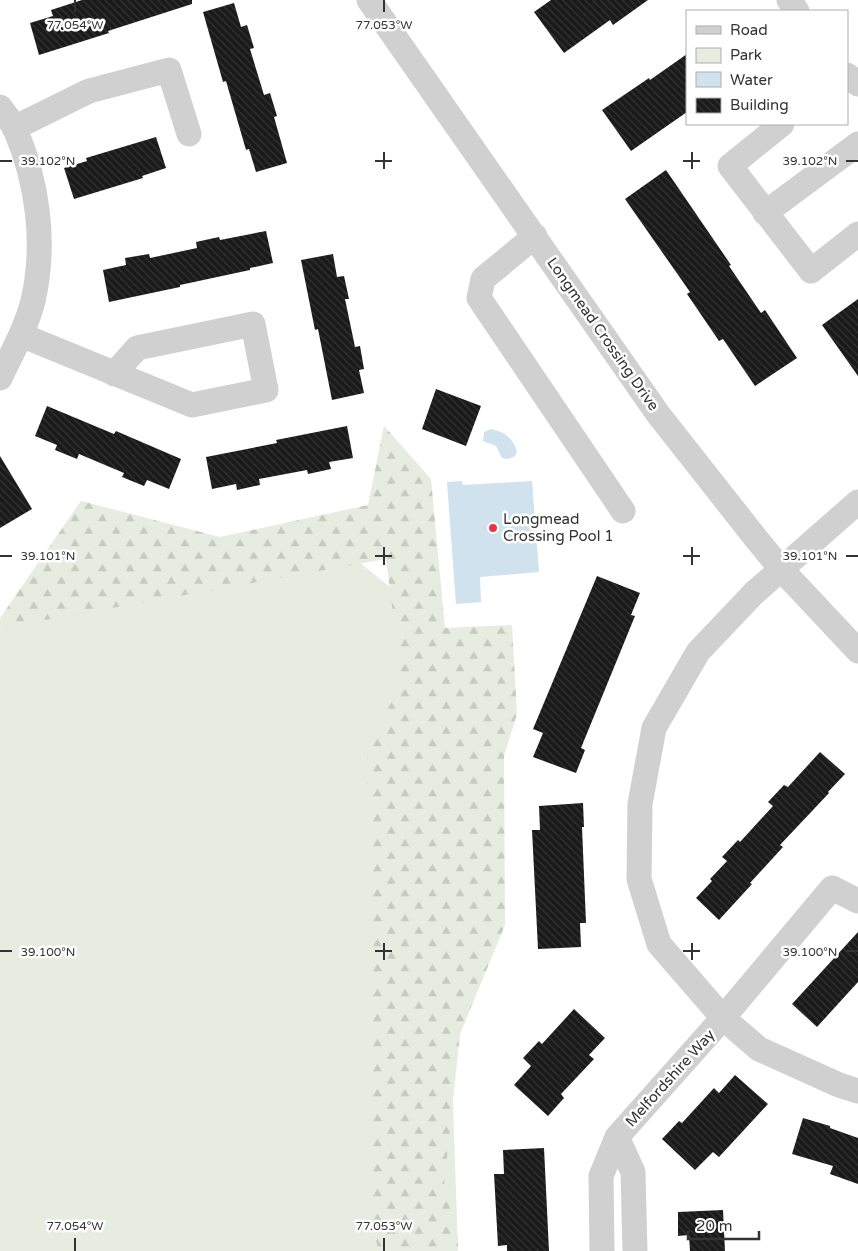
<svg xmlns="http://www.w3.org/2000/svg" width="858" height="1251" font-family="'Varela Round',sans-serif">
<defs>
<pattern id="forest-firs" width="22" height="20" patternUnits="userSpaceOnUse" patternTransform="scale(1.25)"><rect width="22" height="20" fill="#e6ecdf"/><path d="M5 1l3.5 6h-7zM16 11l3.5 6h-7z" fill="#c6cbc0"/></pattern>
<pattern id="building-back-hatch" width="6" height="6" patternUnits="userSpaceOnUse" patternTransform="scale(1.25)"><rect width="6" height="6" fill="#1a1a1a"/><path d="M-1 5l2 2M0 0l6 6M5-1l2 2" fill="none" stroke="#333"/></pattern>
</defs>
<rect width="100%" height="100%" fill="#fff"/>
<!-- green -->
<path fill="#e6ecdf" d="M 349,554 L 437,625 L 458,1251 L 0,1251 L 0,628 Z"/>
<!-- forest -->
<path fill="url(#forest-firs)" d="M 384,426 L 431,479 L 445,628 L 512,625 L 517,714 L 504,756 L 505,925 L 460,1034 L 444,1186 L 458,1237 L 458,1251 L 379,1251 L 373,1230 L 367,747 L 402,683 L 386,559 L 0,628 L 0,618 L 81,501 L 220,537 L 368,505 Z"/>
<!-- water -->
<path fill="#cfe2ee" d="M 491,429 C 505,432 514,439 517,452 L 514,457 L 507,459 L 502,458 L 496,446 L 483,441 L 484,432 Z
M 462,481 L 463,485 L 532,481 L 539,572 L 480,577 L 481,602 L 456,604 L 447,482 Z"/>
<!-- building -->
<path fill="url(#building-back-hatch)" d="M 82,0 L 192,0 L 192,4 L 108,31 L 109,33 L 39,55 L 30,23 L 53,16 L 51,10 Z
M 551,0 L 648,0 L 613,25 L 610,20 L 564,53 L 534,12 Z
M 234,3 L 241,27 L 247,25 L 254,48 L 250,49 L 264,95 L 270,93 L 277,116 L 274,117 L 287,163 L 256,172 L 249,149 L 246,150 L 226,81 L 223,82 L 203,12 Z
M 687,54 L 687,112 L 631,151 L 602,110 L 649,78 L 650,80 Z
M 156,137 L 166,168 L 142,176 L 143,178 L 74,199 L 64,168 L 87,161 L 86,158 Z
M 666,170 L 731,265 L 729,266 L 761,313 L 765,310 L 797,358 L 755,386 L 723,339 L 719,341 L 687,294 L 690,292 L 625,199 Z
M 266,231 L 273,263 L 250,268 L 250,270 L 180,285 L 180,287 L 109,302 L 103,270 L 126,265 L 125,258 L 149,254 L 150,258 L 197,248 L 196,242 L 219,237 L 220,240 Z
M 333,254 L 337,277 L 344,276 L 349,299 L 345,299 L 355,347 L 360,346 L 364,369 L 359,370 L 364,393 L 332,400 L 318,329 L 315,330 L 301,260 Z
M 858,299 L 858,376 L 822,325 Z
M 436,389 L 481,406 L 466,446 L 422,429 Z
M 47,406 L 114,434 L 116,431 L 181,459 L 169,489 L 147,480 L 144,486 L 122,477 L 124,473 L 79,454 L 77,459 L 55,450 L 57,445 L 35,436 Z
M 347,426 L 353,458 L 329,462 L 331,469 L 308,474 L 307,470 L 259,479 L 260,485 L 237,490 L 236,484 L 212,489 L 206,457 L 277,443 L 276,440 Z
M 0,456 L 32,509 L 0,528 Z
M 597,576 L 640,593 L 631,615 L 635,616 L 581,748 L 585,750 L 576,773 L 533,757 L 543,733 L 533,729 Z
M 820,752 L 845,774 L 828,792 L 829,793 L 780,845 L 783,847 L 750,883 L 752,884 L 719,920 L 696,898 L 712,881 L 710,879 L 727,861 L 722,857 L 738,840 L 740,842 L 773,806 L 768,802 L 784,785 L 788,787 Z
M 583,803 L 584,827 L 582,827 L 586,923 L 580,923 L 581,947 L 538,949 L 532,830 L 540,830 L 539,806 Z
M 858,932 L 858,982 L 817,1027 L 792,1004 Z
M 574,1009 L 605,1038 L 589,1055 L 594,1059 L 561,1094 L 564,1098 L 548,1116 L 514,1085 L 531,1066 L 523,1058 L 539,1041 L 542,1044 Z
M 735,1075 L 768,1104 L 719,1157 L 713,1152 L 695,1170 L 662,1139 L 679,1121 L 682,1123 L 714,1088 L 719,1093 Z
M 803,1118 L 830,1126 L 830,1128 L 858,1138 L 858,1184 L 830,1174 L 833,1166 L 792,1154 Z
M 544,1148 L 549,1251 L 507,1251 L 507,1245 L 498,1246 L 494,1174 L 504,1174 L 503,1150 Z
M 723,1210 L 725,1251 L 690,1251 L 689,1235 L 678,1236 L 678,1212 Z"/>
<g fill="none" stroke-linecap="round" stroke-linejoin="round">
<!-- minor -->
<path stroke="#d0d0d0" stroke-width="25" d="M 369,0 L 658,414 L 754,536 L 781,569 L 858,651
M 789,0 L 797,11
M 847,75 L 858,84
M 0,107 C 5,114 11,121 15,129 C 38,182 46,244 33,301 C 26,328 12,353 0,378
M 782,124 L 730,166 L 811,271 L 858,234
M 14,128 L 89,91 L 169,70 L 189,134
M 765,213 L 858,144
M 535,236 L 483,279 L 479,298 L 623,511
M 21,335 L 192,405 L 266,390 L 253,324 L 137,348 L 114,374
M 858,502 L 754,593 L 698,652 L 654,728 L 640,804 L 639,879 L 659,944 L 723,1018 L 759,1049 L 839,1085 L 858,1091
M 617,1137 L 633,1172 L 635,1251
M 602,1251 L 601,1176 L 617,1137 L 723,1018 L 832,888 L 858,901"/>
</g>
<!-- ticks -->
<path fill="none" stroke="#333" stroke-width="2" d="M 75,0 L 75,12M 384,0 L 384,12M 384,152 L 384,169M 692,152 L 692,169M 0,161 L 12,161M 375,161 L 392,161M 683,161 L 700,161M 846,161 L 858,161M 384,547 L 384,565M 692,547 L 692,565M 0,556 L 12,556M 375,556 L 392,556M 683,556 L 700,556M 846,556 L 858,556M 384,943 L 384,960M 692,943 L 692,960M 0,951 L 12,951M 375,951 L 392,951M 683,951 L 700,951M 846,951 L 858,951M 75,1238 L 75,1251M 384,1238 L 384,1251"/>
<!-- markers -->
<circle fill="#e63946" stroke="#fff" stroke-width="2" cx="493" cy="528" r="5"/>
<g text-anchor="middle" dominant-baseline="central" stroke-width="5" stroke-linejoin="round" paint-order="stroke">
<!-- street labels -->
<g font-size="15" fill="#333" stroke="#fff">
<text transform="translate(603 334) rotate(55)">Longmead Crossing Drive</text>
<text transform="translate(670 1078) rotate(-48)">Melfordshire Way</text>
</g>
<!-- poi labels -->
<g font-size="15" fill="#333" stroke="#fff" text-anchor="start">
<text x="503" y="519">Longmead<tspan x="503" dy="17">Crossing Pool 1</tspan></text>
</g>
</g>
<g font-size="12" text-anchor="middle" fill="#333" stroke="#fff" stroke-width="5" stroke-linejoin="round" paint-order="stroke">
<text x="75" y="29">77.054°W</text>
<text x="384" y="29">77.053°W</text>
<text x="48" y="165">39.102°N</text>
<text x="810" y="165">39.102°N</text>
<text x="48" y="560">39.101°N</text>
<text x="810" y="560">39.101°N</text>
<text x="48" y="956">39.100°N</text>
<text x="810" y="956">39.100°N</text>
<text x="75" y="1230">77.054°W</text>
<text x="384" y="1230">77.053°W</text>
</g>
<!-- legend -->
<rect x="686" y="10" width="162" height="115" fill="#ffffff" stroke="#adadad"/>
<rect x="696" y="26" width="25" height="8" fill="#d0d0d0" stroke="#adadad"/>
<text x="730" y="35" font-size="15" fill="#333333">Road</text>
<rect x="696" y="48" width="25" height="15" fill="#e6ecdf" stroke="#adadad"/>
<text x="730" y="60" font-size="15" fill="#333333">Park</text>
<rect x="696" y="72" width="25" height="15" fill="#cfe2ee" stroke="#adadad"/>
<text x="730" y="85" font-size="15" fill="#333333">Water</text>
<rect x="696" y="98" width="25" height="15" fill="url(#building-back-hatch)" stroke="#adadad"/>
<text x="730" y="110" font-size="15" fill="#333333">Building</text>
<!-- scale -->
<path d="M688 1231v8h71v-8" fill="none" stroke="#333333" stroke-width="2.5"/>
<text x="696" y="1231" font-size="15" fill="#333333" stroke="#ffffff" stroke-width="4" paint-order="stroke">20 m</text>
</svg>
